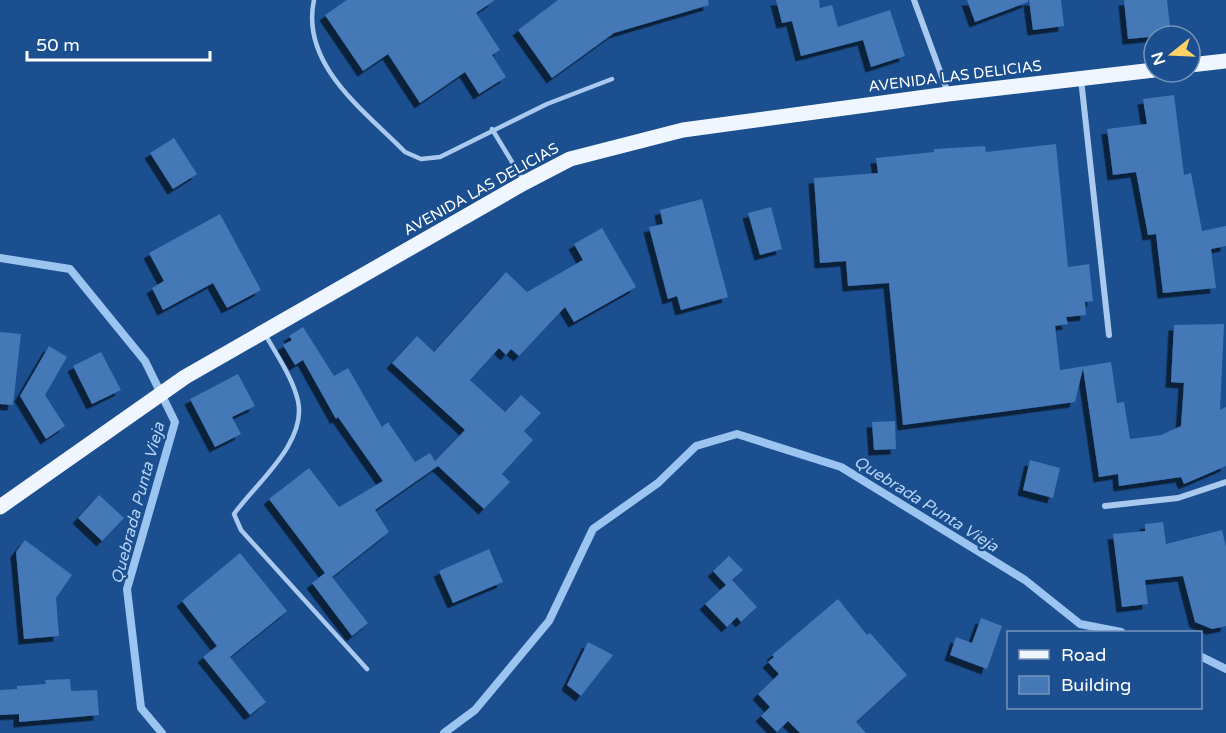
<svg xmlns="http://www.w3.org/2000/svg" width="1226" height="733" font-family="'Varela Round',sans-serif">
<defs>
<filter id="shadow"><feDropShadow dx="-5.5" dy="5.5" stdDeviation="0" flood-color="#0009"/></filter>
</defs>
<rect width="100%" height="100%" fill="#1b4f8f"/>
<g fill="none" stroke-linecap="round" stroke-linejoin="round">
<!-- stream -->
<path stroke="#9cc4f0" stroke-width="8" d="M 0,258 L 70,269 L 145,361 L 175,422 L 127,589 L 141,708 L 162,733
M 1200,656 L 1226,669
M 444,733 L 475,710 L 549,621 L 593,529 L 658,483 L 696,446 L 737,434 L 841,467 L 1025,580 L 1080,624 L 1121,632"/>
</g>
<!-- building -->
<path fill="#4478b7" filter="url(#shadow)" d="M 347,0 L 495,0 L 476,13 L 500,50 L 492,55 L 506,77 L 479,94 L 465,72 L 420,103 L 388,54 L 363,71 L 325,15 Z
M 558,0 L 708,0 L 709,5 L 614,33 L 552,78 L 518,30 Z
M 776,0 L 819,0 L 820,8 L 832,5 L 838,27 L 890,10 L 905,56 L 871,67 L 863,40 L 801,56 L 792,21 L 782,23 Z
M 967,0 L 1028,0 L 1028,2 L 975,22 Z
M 1029,0 L 1061,0 L 1064,26 L 1033,30 Z
M 1124,0 L 1167,0 L 1171,35 L 1128,39 Z
M 1174,95 L 1184,175 L 1191,173 L 1202,231 L 1226,226 L 1226,246 L 1211,249 L 1216,288 L 1163,293 L 1156,234 L 1148,235 L 1136,172 L 1113,175 L 1107,129 L 1147,124 L 1143,99 Z
M 174,138 L 197,174 L 173,189 L 150,153 Z
M 1056,144 L 1068,267 L 1089,264 L 1093,301 L 1085,302 L 1086,315 L 1066,317 L 1068,324 L 1055,326 L 1060,370 L 1111,362 L 1117,403 L 1124,402 L 1130,439 L 1161,435 L 1181,426 L 1184,383 L 1171,382 L 1174,325 L 1224,324 L 1220,410 L 1226,407 L 1226,466 L 1184,484 L 1181,477 L 1119,486 L 1118,474 L 1099,477 L 1083,368 L 1075,402 L 903,425 L 889,283 L 848,286 L 846,261 L 820,263 L 814,178 L 878,173 L 876,158 L 934,152 L 934,149 L 985,146 L 986,152 Z
M 702,199 L 728,297 L 681,310 L 677,296 L 668,299 L 649,227 L 663,224 L 660,210 Z
M 771,207 L 782,249 L 760,255 L 748,213 Z
M 220,214 L 261,290 L 227,308 L 213,283 L 163,310 L 152,288 L 164,281 L 149,253 Z
M 602,228 L 636,287 L 574,322 L 565,307 L 519,356 L 511,349 L 506,355 L 499,348 L 470,380 L 505,412 L 521,395 L 541,413 L 524,431 L 533,440 L 502,474 L 510,482 L 484,509 L 438,466 L 375,510 L 389,532 L 332,577 L 368,623 L 352,636 L 312,583 L 325,573 L 269,499 L 309,468 L 339,507 L 383,481 L 338,417 L 336,419 L 303,360 L 295,365 L 283,345 L 292,340 L 289,336 L 303,327 L 334,376 L 348,368 L 382,427 L 388,422 L 415,462 L 430,453 L 435,461 L 465,430 L 392,363 L 417,336 L 434,352 L 506,272 L 527,292 L 583,260 L 574,244 Z
M 0,332 L 21,334 L 13,405 L 0,404 Z
M 49,346 L 67,357 L 45,395 L 65,426 L 46,439 L 20,396 Z
M 101,352 L 121,390 L 92,404 L 73,366 Z
M 238,374 L 255,406 L 232,417 L 241,434 L 215,447 L 190,399 Z
M 895,421 L 896,449 L 874,450 L 872,422 Z
M 1030,460 L 1060,468 L 1053,498 L 1023,490 Z
M 99,495 L 124,518 L 102,541 L 78,518 Z
M 1163,522 L 1166,544 L 1222,530 L 1226,547 L 1226,626 L 1212,629 L 1195,622 L 1183,576 L 1145,580 L 1148,604 L 1122,607 L 1113,534 L 1145,531 L 1145,524 Z
M 25,540 L 72,575 L 56,598 L 59,636 L 24,639 L 16,552 Z
M 489,549 L 503,582 L 453,603 L 439,571 Z
M 240,553 L 287,611 L 230,657 L 266,702 L 250,715 L 203,657 L 217,646 L 182,601 Z
M 729,556 L 743,570 L 732,580 L 757,607 L 741,622 L 737,617 L 727,627 L 705,604 L 726,585 L 713,571 Z
M 838,599 L 867,635 L 870,633 L 907,675 L 856,722 L 866,733 L 800,733 L 788,721 L 777,732 L 761,716 L 770,707 L 758,694 L 779,674 L 768,662 L 774,657 L 772,655 Z
M 981,618 L 1002,626 L 987,669 L 950,655 L 956,637 L 972,643 Z
M 588,642 L 613,655 L 581,696 L 567,685 Z
M 70,679 L 71,691 L 97,690 L 99,715 L 19,722 L 19,714 L 0,715 L 0,690 L 17,689 L 17,686 L 46,684 L 45,680 Z"/>
<g fill="none" stroke-linecap="round" stroke-linejoin="round">
<!-- lane -->
<path stroke="#a9c9ee" stroke-width="4.5" d="M 314,0 C 300,65 365,111 405,152 L 421,159 L 440,157 L 547,104 L 612,79
M 492,129 L 523,180
M 265,334 C 276,354 293,378 298,401 C 307,443 256,483 234,514 L 241,530 L 367,669"/>
<!-- street -->
<path stroke="#a9c9ee" stroke-width="6" d="M 914,0 L 948,93
M 1081,79 L 1109,335
M 1105,506 L 1178,498 L 1226,482"/>
<!-- primary -->
<path stroke="#f0f6ff" stroke-width="15" d="M 1190,65 L 1226,61
M 0,507 L 185,377 L 524,183 L 570,159 L 683,130 L 948,94 L 1154,70"/>
</g>
<g text-anchor="middle" dominant-baseline="central" stroke-width="4.5" stroke-linejoin="round" paint-order="stroke">
<!-- street labels -->
<g font-size="15" fill="#fff" stroke="#1b4f8f">
<text transform="translate(955 76) rotate(-7)">AVENIDA LAS DELICIAS</text>
<text transform="translate(481 189) rotate(-29)">AVENIDA LAS DELICIAS</text>
</g>
<!-- water labels -->
<g font-size="16" font-style="italic" fill="#b5d3f5" stroke="#1b4f8f">
<text transform="translate(138 503) rotate(-75)">Quebrada Punta Vieja</text>
<text transform="translate(926 504) rotate(32)">Quebrada Punta Vieja</text>
</g>
</g>
<!-- legend -->
<rect x="1007" y="631" width="195" height="78" fill="#1b4f8f" stroke="#7695bc" stroke-width="1.5"/>
<rect x="1019" y="650" width="30" height="9" fill="#f0f6ff" stroke="#7695bc" stroke-width="1.5"/>
<text x="1061" y="661" font-size="18" fill="#ffffff">Road</text>
<rect x="1019" y="676" width="30" height="18" fill="#4478b7" stroke="#7695bc" stroke-width="1.5"/>
<text x="1061" y="691" font-size="18" fill="#ffffff">Building</text>
<!-- north arrow -->
<g transform="translate(1172 54) rotate(252)"><circle r="28" fill="#1b4f8f" stroke="#7695bc" stroke-width="1.5"/>
<path d="M0-4.5L10 22L0 15L-10 22Z" fill="#ffd166"/>
<text y="-9" font-size="16" font-weight="bold" text-anchor="middle" fill="#ffffff">N</text>
</g>
<!-- scale -->
<path d="M27 51v9h183v-9" fill="none" stroke="#ffffff" stroke-width="3"/>
<text x="36" y="51" font-size="18" fill="#ffffff" stroke="#1b4f8f" stroke-width="4.5" paint-order="stroke">50 m</text>
</svg>
